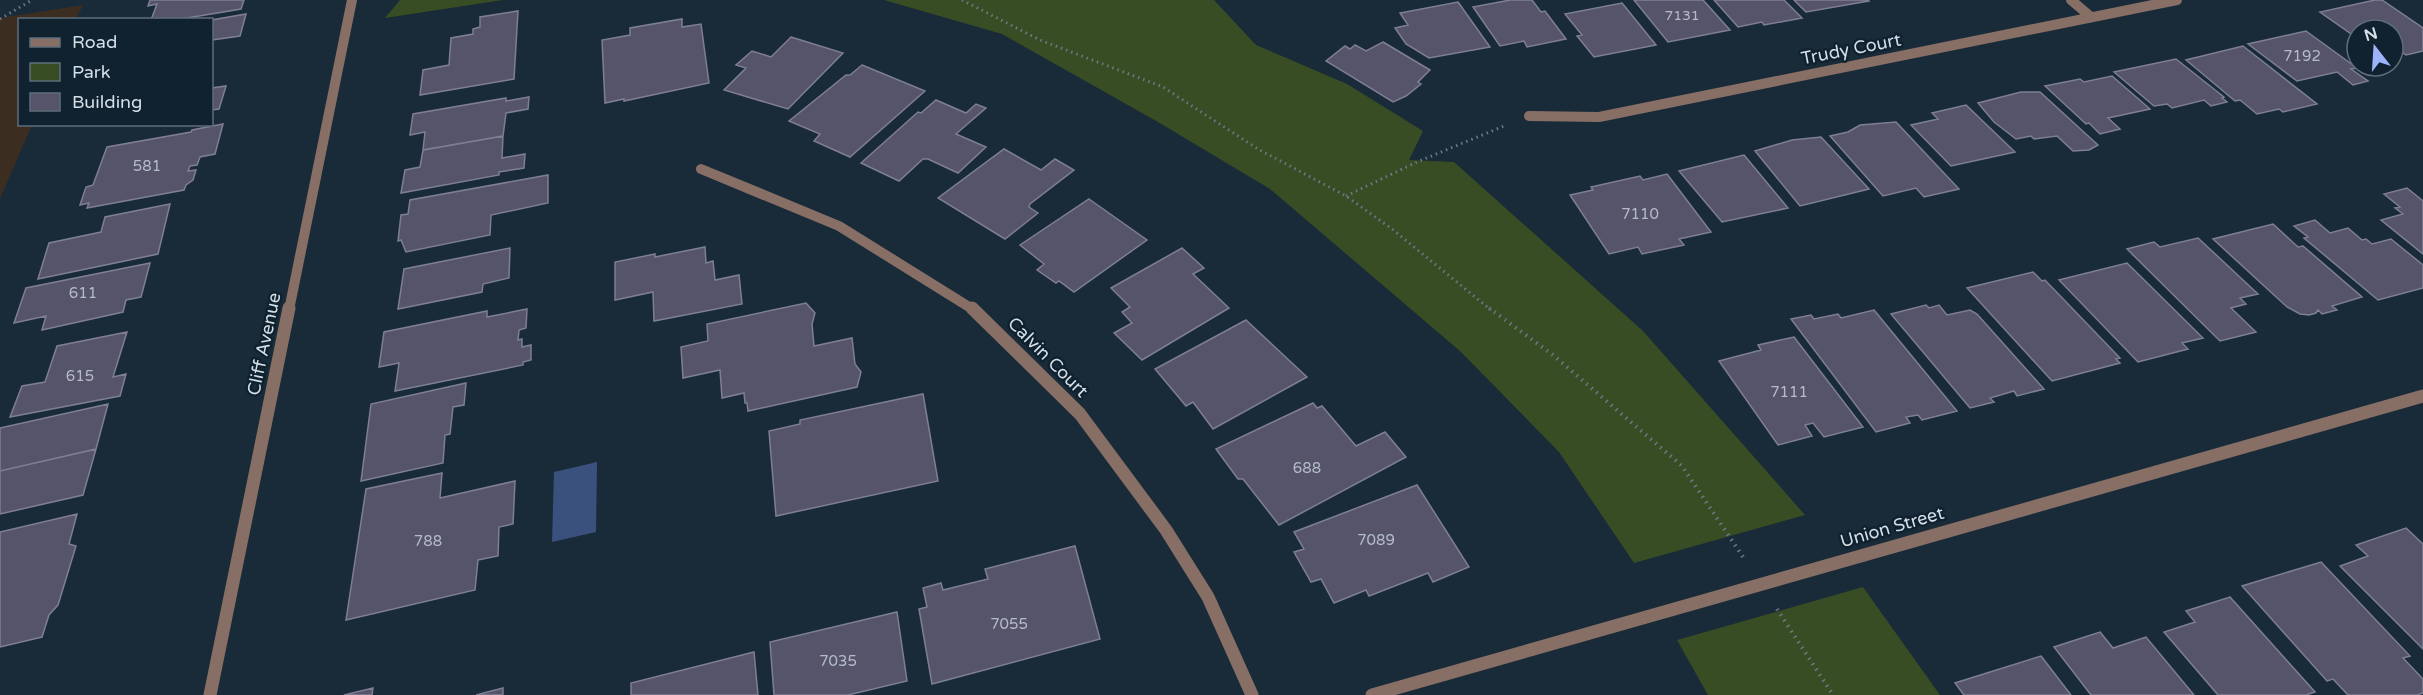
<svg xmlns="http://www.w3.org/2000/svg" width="2423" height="695" font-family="'Varela Round',sans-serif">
<rect width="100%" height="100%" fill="#192b39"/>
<!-- education -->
<path fill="#3c2d21" d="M 83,5 L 76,19 L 20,20 L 20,124 L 32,125 L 0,199 L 0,18 Z"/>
<!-- green -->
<path fill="#384d23" d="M 400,0 L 503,0 L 385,18 Z
M 884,0 L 1214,0 L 1256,45 L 1347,84 L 1423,131 L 1409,160 L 1454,162 L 1643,331 L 1805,515 L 1634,563 L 1559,452 L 1460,351 L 1270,189 L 1158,122 L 1002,34 Z
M 1863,587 L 1940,695 L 1708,695 L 1677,640 Z"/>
<!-- water -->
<path fill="#3a517e" d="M 597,462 L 596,532 L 552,542 L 554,472 Z"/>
<!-- building -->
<path fill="#55546a" stroke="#7e7e95" stroke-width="1.5" d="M 150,0 L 244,0 L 241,9 L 175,20 L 151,20 L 157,4 L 148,6 Z
M 1510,0 L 1532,0 L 1541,12 L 1545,11 L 1566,39 L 1527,47 L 1524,41 L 1500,46 L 1473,7 Z
M 1634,0 L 1703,0 L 1730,30 L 1668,42 Z
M 1714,0 L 1784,0 L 1802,18 L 1764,25 L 1762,22 L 1738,27 Z
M 1794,0 L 1868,0 L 1869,1 L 1806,12 Z
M 2375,0 L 2382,0 L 2423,28 L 2423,51 L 2406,55 L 2393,46 L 2393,30 L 2357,30 L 2357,35 L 2354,36 L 2320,12 Z
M 1458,2 L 1490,47 L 1429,58 L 1406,44 L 1395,28 L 1408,25 L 1400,13 Z
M 1622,3 L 1656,45 L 1594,57 L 1577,36 L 1582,35 L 1565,14 Z
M 518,11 L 514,79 L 420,95 L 423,70 L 449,65 L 451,38 L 473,34 L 473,29 L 480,27 L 480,17 Z
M 246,14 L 240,36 L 212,40 L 212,42 L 212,20 Z
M 682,19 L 682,27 L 701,24 L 709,83 L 624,101 L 624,99 L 605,103 L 602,40 L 630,35 L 630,28 Z
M 2306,31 L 2357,68 L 2351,69 L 2368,81 L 2353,85 L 2337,72 L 2297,81 L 2248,44 Z
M 791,37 L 843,53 L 788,109 L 724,90 L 746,68 L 736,65 L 752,51 L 771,57 Z
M 1383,42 L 1430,70 L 1418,82 L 1421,84 L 1406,96 L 1393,102 L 1326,61 L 1345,46 L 1350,49 L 1355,45 L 1366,51 Z
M 2243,46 L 2317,104 L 2283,112 L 2279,109 L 2257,114 L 2240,100 L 2235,101 L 2186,60 Z
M 2176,59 L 2224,97 L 2222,98 L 2227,102 L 2211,106 L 2204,100 L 2172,108 L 2167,104 L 2154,106 L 2114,72 Z
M 862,65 L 925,91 L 850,157 L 814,141 L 820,134 L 789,121 L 846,75 L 850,75 Z
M 2112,76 L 2150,109 L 2108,118 L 2120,129 L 2100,134 L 2089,123 L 2086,124 L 2045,86 L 2080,79 L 2084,82 Z
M 226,86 L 219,109 L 212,110 L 212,88 Z
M 2021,92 L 2040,92 L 2098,145 L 2089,150 L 2073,151 L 2057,136 L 2034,139 L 2031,136 L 2016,139 L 1994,122 L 1978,103 Z
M 529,97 L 528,109 L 506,113 L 503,136 L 423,150 L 425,132 L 410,135 L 413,114 L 506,98 L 506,101 Z
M 936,100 L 966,113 L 976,104 L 986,108 L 956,134 L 986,147 L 958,173 L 928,159 L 923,159 L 899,181 L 861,163 L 918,112 L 921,113 Z
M 1966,105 L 2015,152 L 1951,166 L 1911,125 L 1938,119 L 1932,113 Z
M 1896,122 L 1959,189 L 1924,197 L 1916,188 L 1883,196 L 1830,136 L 1848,132 L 1860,125 Z
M 223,124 L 215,154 L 200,157 L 197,165 L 190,166 L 188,171 L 196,170 L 193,180 L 186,185 L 184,190 L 87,208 L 89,203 L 80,205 L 86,187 L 93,185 L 107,147 L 191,132 L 192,130 Z
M 503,136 L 502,158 L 525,154 L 524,168 L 499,172 L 499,175 L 401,193 L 405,170 L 420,167 L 423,150 Z
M 1821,137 L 1869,189 L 1800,206 L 1755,151 L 1792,140 Z
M 1004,149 L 1041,170 L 1055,159 L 1074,170 L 1030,204 L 1029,207 L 1038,213 L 1005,239 L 938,198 Z
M 1744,155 L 1788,208 L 1722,222 L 1679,171 Z
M 1667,174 L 1711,232 L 1679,239 L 1684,245 L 1642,254 L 1638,247 L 1609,254 L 1570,195 L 1593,190 L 1591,187 L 1640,176 L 1643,180 Z
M 548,175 L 548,203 L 491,215 L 490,235 L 406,252 L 401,240 L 398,241 L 401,215 L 408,214 L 410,200 Z
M 2407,188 L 2423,201 L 2423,254 L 2381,220 L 2403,214 L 2395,208 L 2400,207 L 2384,194 Z
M 1089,199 L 1147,240 L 1074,292 L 1059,281 L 1056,283 L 1037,270 L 1044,264 L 1020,245 Z
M 170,204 L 158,254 L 38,279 L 49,243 L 101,232 L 105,217 Z
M 2315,220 L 2330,233 L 2348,228 L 2362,240 L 2366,239 L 2372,244 L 2391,239 L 2423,265 L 2423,288 L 2378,300 L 2304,238 L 2308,237 L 2294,226 Z
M 2273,224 L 2298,247 L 2303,246 L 2362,297 L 2332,306 L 2337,310 L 2322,314 L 2318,310 L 2316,313 L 2309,315 L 2300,314 L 2287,307 L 2213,239 Z
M 2198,238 L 2258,294 L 2240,298 L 2246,304 L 2231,308 L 2256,332 L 2220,341 L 2127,249 L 2154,242 L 2160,247 Z
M 705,247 L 706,263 L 713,261 L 715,280 L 739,275 L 742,304 L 654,321 L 653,292 L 615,300 L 615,262 L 655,254 L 655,257 Z
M 510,248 L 509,278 L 483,284 L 482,292 L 398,309 L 404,269 Z
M 1182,248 L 1204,268 L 1193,274 L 1229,308 L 1142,360 L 1114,333 L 1132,323 L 1122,312 L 1130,307 L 1111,288 Z
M 150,263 L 141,297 L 126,300 L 123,312 L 42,330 L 46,316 L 14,323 L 26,288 Z
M 2127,263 L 2203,338 L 2182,343 L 2188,349 L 2138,362 L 2059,280 Z
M 2033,272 L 2042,281 L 2045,280 L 2120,358 L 2116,359 L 2120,363 L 2052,381 L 1967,288 Z
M 806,303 L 815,313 L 812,324 L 814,346 L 852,338 L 855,364 L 861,372 L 857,387 L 748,411 L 747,403 L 745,403 L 744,393 L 722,398 L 720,370 L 683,378 L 681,347 L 708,341 L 707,324 Z
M 1926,305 L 1929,308 L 1939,305 L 1947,315 L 1970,310 L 1977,314 L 2044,389 L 2017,396 L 2014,391 L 1990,398 L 1994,402 L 1970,408 L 1891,314 Z
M 527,309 L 526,328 L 519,330 L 518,340 L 522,339 L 522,347 L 531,345 L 531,360 L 523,362 L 523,365 L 395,391 L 399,363 L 379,367 L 384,332 L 487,311 L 487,317 Z
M 1874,310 L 1957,411 L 1922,420 L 1918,415 L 1906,417 L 1910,423 L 1876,432 L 1791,319 L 1811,315 L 1814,319 L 1838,314 L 1841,318 Z
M 1246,320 L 1307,377 L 1213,429 L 1193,402 L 1186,406 L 1155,369 Z
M 127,332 L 113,377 L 126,374 L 120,396 L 10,417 L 22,386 L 45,382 L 57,346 Z
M 1794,337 L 1863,427 L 1824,437 L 1813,423 L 1805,425 L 1812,436 L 1778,445 L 1719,361 L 1761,350 L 1758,345 Z
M 466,383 L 464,405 L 453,407 L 450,434 L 445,435 L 443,463 L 361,481 L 371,404 Z
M 923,394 L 938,481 L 776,516 L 769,431 L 800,424 L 800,420 Z
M 1313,403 L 1317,408 L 1322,406 L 1356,446 L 1385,432 L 1406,457 L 1279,525 L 1243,479 L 1238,479 L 1216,449 Z
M 108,404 L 96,449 L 0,471 L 0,428 Z
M 96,449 L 83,495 L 0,514 L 0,471 Z
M 442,473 L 440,498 L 515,481 L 513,524 L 499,527 L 498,556 L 478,560 L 475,590 L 346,620 L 366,489 Z
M 1417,485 L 1469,567 L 1433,582 L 1428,573 L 1369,596 L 1366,590 L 1334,603 L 1321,579 L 1311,582 L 1294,552 L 1304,549 L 1294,532 Z
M 77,514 L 69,544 L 76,546 L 58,605 L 49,615 L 42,637 L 0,647 L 0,532 Z
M 2406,528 L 2423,544 L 2423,649 L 2340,566 L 2368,556 L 2356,545 Z
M 1075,546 L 1100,639 L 932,684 L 919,609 L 927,607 L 923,588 L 941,583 L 943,590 L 988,579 L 985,569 Z
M 2321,562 L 2410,656 L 2403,658 L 2423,679 L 2423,693 L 2417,695 L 2348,695 L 2333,679 L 2327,681 L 2242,586 Z
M 2230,597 L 2315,692 L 2306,695 L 2218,695 L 2164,632 L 2195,622 L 2186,611 Z
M 897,612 L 907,681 L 848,695 L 774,695 L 770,642 Z
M 2100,632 L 2113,648 L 2146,637 L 2194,695 L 2091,695 L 2054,647 Z
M 754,652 L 758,695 L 631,695 L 631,683 Z
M 2041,656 L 2071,695 L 1964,695 L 1955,683 Z
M 373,688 L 372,695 L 344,695 Z
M 503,688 L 503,695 L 476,695 Z"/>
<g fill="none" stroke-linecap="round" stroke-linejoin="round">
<!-- path-far1 -->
<path stroke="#6a7985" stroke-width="3" stroke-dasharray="1.5 4" stroke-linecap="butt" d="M 962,0 L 1040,40 L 1163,87 L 1258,149 L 1346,196 L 1392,229 L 1491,310
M 0,19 L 32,0
M 1346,196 L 1417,162 L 1504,126"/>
<!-- path -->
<path stroke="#6a7985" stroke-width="4" stroke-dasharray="1.5 5" stroke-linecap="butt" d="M 1489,308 L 1553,355 L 1682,466 L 1745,560
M 1777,609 L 1833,695"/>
<!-- street-far1 -->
<path stroke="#886f65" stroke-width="10" d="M 2071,0 L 2091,17
M 1529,116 L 1599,117 L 2177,0
M 701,169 L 839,226 L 974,310
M 289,310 L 352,0"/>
<!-- street -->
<path stroke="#886f65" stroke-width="13" d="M 972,308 L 1080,414 L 1166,530 L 1208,597 L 1252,695
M 210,695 L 289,308
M 1372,695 L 2423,396"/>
</g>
<g text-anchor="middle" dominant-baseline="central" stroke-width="5" stroke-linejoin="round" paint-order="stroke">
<!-- far-number labels -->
<g font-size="14" fill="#b4bcc8">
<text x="1682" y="15">7131</text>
</g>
<!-- number labels -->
<g font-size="15" fill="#b4bcc8">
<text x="2302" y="56">7192</text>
<text x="147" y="166">581</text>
<text x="1640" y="214">7110</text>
<text x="83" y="293">611</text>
<text x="80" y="376">615</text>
<text x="1789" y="392">7111</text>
<text x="1307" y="468">688</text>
<text x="1376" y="540">7089</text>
<text x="428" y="541">788</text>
<text x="1009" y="624">7055</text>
<text x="838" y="661">7035</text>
</g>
<!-- street labels -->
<g font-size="18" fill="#d4dfe8" stroke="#10212f">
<text transform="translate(1851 49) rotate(-11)">Trudy Court</text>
<text transform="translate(264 344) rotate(-78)">Cliff Avenue</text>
<text transform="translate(1048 357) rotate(45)">Calvin Court</text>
<text transform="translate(1892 527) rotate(-16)">Union Street</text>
</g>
</g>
<!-- legend -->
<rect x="18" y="18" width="195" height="108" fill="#10212f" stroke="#5e6d79" stroke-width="1.5"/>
<rect x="30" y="38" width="30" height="9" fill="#886f65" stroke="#5e6d79" stroke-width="1.5"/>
<text x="72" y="48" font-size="18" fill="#d4dfe8">Road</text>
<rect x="30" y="63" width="30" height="18" fill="#384d23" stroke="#5e6d79" stroke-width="1.5"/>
<text x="72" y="78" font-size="18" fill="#d4dfe8">Park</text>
<rect x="30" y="93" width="30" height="18" fill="#55546a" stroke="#5e6d79" stroke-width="1.5"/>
<text x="72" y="108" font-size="18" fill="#d4dfe8">Building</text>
<!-- north arrow -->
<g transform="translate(2375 48) rotate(343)"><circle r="28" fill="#10212f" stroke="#5e6d79" stroke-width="1.5"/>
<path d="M0-4.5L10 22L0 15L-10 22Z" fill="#9db4fd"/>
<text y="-9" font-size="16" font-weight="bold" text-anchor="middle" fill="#d4dfe8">N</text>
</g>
</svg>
